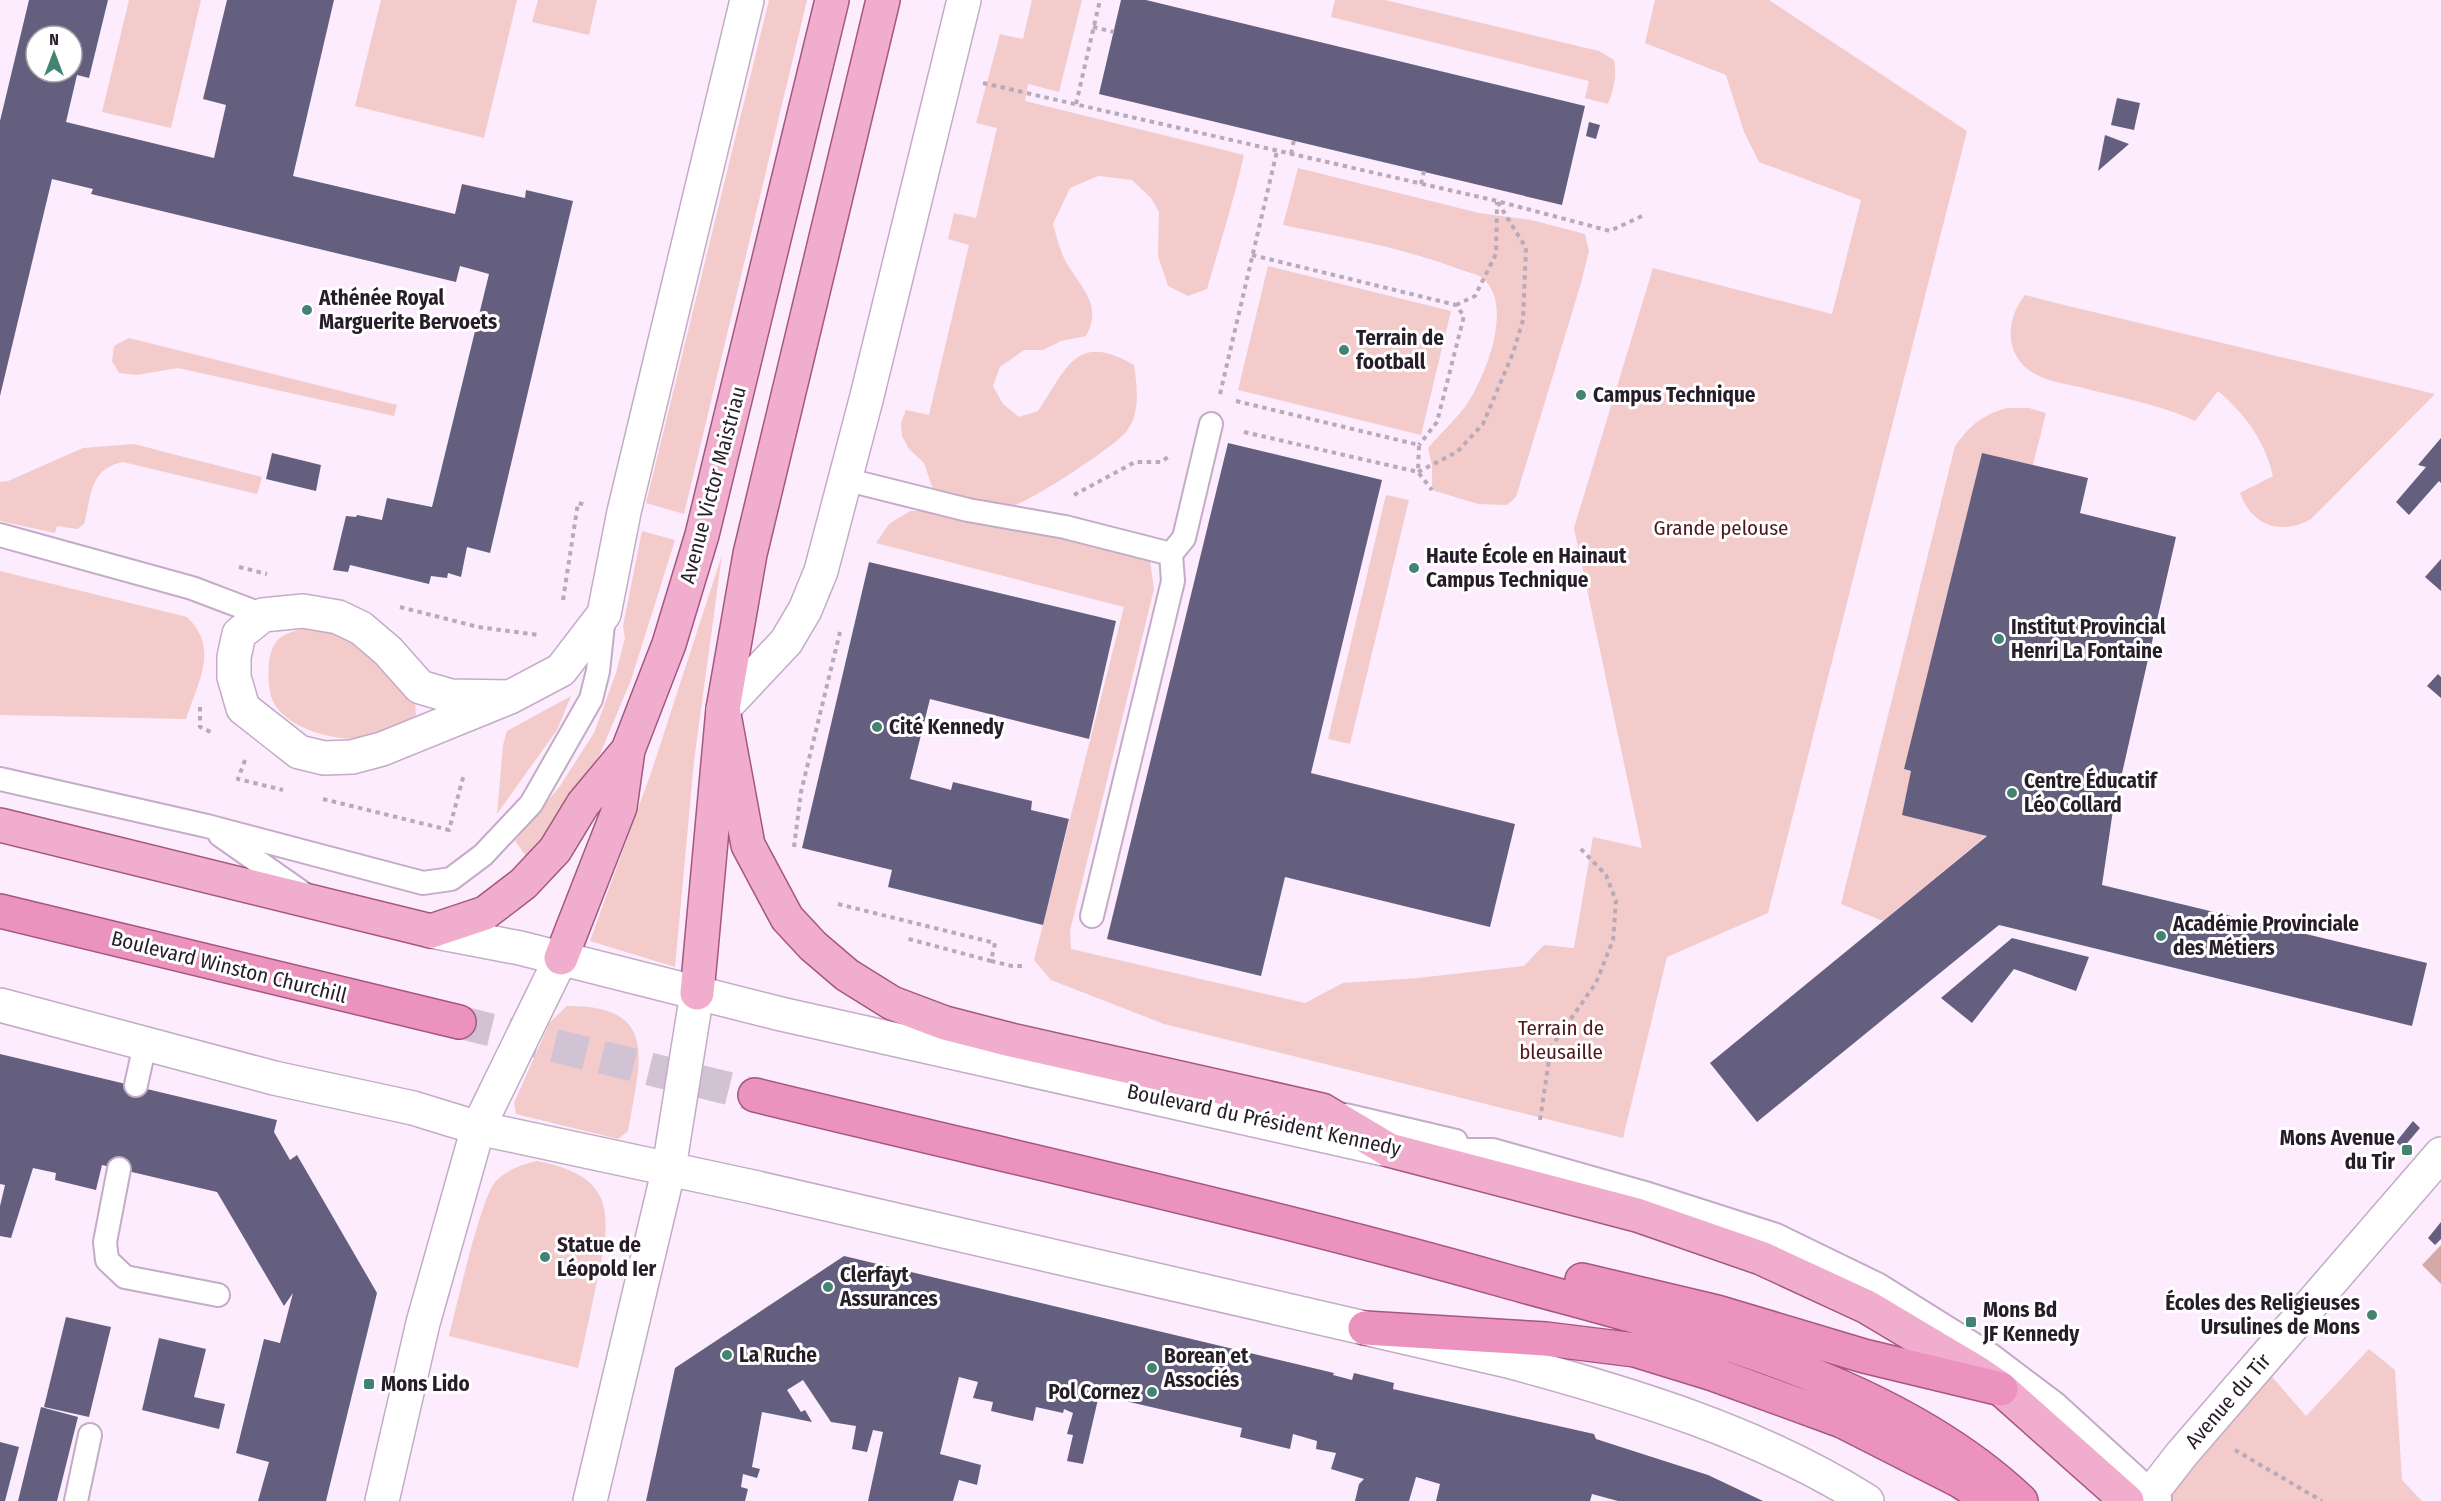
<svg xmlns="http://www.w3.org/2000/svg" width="2441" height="1501" font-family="'Fira Sans Condensed',sans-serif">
<rect width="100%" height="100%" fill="#fcecfe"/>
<!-- green -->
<path fill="#f2cbca" d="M 129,0 L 201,0 L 171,128 L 102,112 Z
M 381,0 L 517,0 L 484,138 L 355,106 Z
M 538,0 L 597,0 L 589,35 L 532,22 Z
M 769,0 L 807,0 L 684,514 L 646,503 Z
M 1032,0 L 1082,0 L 1059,92 L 1028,84 L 1025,101 L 1244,155 C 1234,200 1220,244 1207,289 L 1188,296 L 1168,286 L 1158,256 L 1159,212 L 1151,198 L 1132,180 L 1098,176 L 1070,188 L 1053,224 C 1056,235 1059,246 1063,256 C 1076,284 1105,302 1086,336 L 1061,341 L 1043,350 L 1024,350 L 1000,367 L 993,386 L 1003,404 L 1019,417 L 1038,411 C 1067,368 1076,331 1134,365 C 1137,386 1141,414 1126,432 C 1115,446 1028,504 1011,506 C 987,508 961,498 939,490 L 937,501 L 924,463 L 909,449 L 902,436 L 901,423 L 906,410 L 929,415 L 969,245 L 948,239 L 954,213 L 976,218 L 997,128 L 976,123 L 1000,34 L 1023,39 Z
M 1335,0 L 1385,0 L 1599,51 L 1614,60 C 1617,77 1614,88 1608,104 L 1585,98 L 1589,81 L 1331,17 Z
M 1655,0 L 1769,0 L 1967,131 L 1768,913 L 1667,957 L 1623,1138 L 1164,1024 L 1051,980 L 1034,960 L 1124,607 L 876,543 L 889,524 L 910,511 L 935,511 L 1064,537 L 1150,561 L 1154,589 L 1070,931 L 1071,949 L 1305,1003 L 1343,983 L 1418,978 L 1524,966 L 1544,945 L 1574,948 L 1593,837 L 1642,848 L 1574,528 L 1653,268 L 1832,314 L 1861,200 L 1759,162 L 1744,132 L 1726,75 L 1645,43 Z
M 1298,168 L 1479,213 L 1531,220 L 1585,234 L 1589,251 L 1581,283 L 1516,497 L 1507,505 L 1478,504 L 1432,490 L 1432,465 L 1428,448 C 1440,434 1454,421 1465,407 C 1485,379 1516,302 1481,277 C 1474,273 1463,271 1456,268 C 1400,247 1340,237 1283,225 Z
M 1268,266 L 1451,311 L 1421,435 L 1238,390 Z
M 2025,295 L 2056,303 L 2435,394 L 2311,519 C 2281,536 2252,526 2240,493 L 2273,476 C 2265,441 2245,414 2218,391 L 2195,421 C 2159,404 2118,397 2079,387 C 2066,384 2051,382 2039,376 C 2004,360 2004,321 2025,295 Z
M 129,338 L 397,405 L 394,416 L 178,368 L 137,375 L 119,373 L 112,361 L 114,346 Z
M 2007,408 L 2029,408 L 2046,413 L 2033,465 L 1983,454 L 1904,769 L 1911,771 L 1986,836 L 1883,921 L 1841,904 L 1955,446 C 1972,424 1980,416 2007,408 Z
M 134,444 L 262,477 L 257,494 L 123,462 C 89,469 92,495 84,524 L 77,529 L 57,526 L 55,533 L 0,521 L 0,482 L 8,481 L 83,448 Z
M 1386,495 L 1409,500 L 1350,744 L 1328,739 Z
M 642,531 L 675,540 L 631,680 L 600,754 L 559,821 L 526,856 L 515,841 L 560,786 L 594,733 L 616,673 L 625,638 L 623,626 Z
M 722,555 L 694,761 L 675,967 L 590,941 L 651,773 Z
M 0,571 L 187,617 C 220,649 198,681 186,719 L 0,715 Z
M 323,625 L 357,636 L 415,697 L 416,718 C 403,724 388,734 374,737 C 344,744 285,731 272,699 C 268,688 268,674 269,663 C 270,652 274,641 283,636 C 295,629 310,628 323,625 Z
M 571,696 L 557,730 L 497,814 L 503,745 L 507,731 Z
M 567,1006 C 662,1005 639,1064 628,1131 L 618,1139 L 516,1114 L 514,1103 L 550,1022 Z
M 537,1161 C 616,1176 612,1214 597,1281 C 591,1310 585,1339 578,1368 L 449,1336 C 456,1309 481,1196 496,1181 C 508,1169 521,1165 537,1161 Z
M 2369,1349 L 2395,1370 L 2402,1480 L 2422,1501 L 2162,1501 L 2261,1364 L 2306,1416 Z"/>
<!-- forest -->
<path fill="#d5a9a7" d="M 2441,1245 L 2441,1284 L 2422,1265 Z"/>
<!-- building -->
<path fill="#655f7f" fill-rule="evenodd" d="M 29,0 L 108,0 L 89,78 L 77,75 L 66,122 L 214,158 L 226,105 L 203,99 L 227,0 L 334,0 L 293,176 L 455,214 L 462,184 L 525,198 L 526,190 L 573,201 L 490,553 L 467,547 L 461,577 L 448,573 L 447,578 L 431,576 L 429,584 L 350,565 L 348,572 L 333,570 L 346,516 L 356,517 L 357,515 L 382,520 L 387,498 L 432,507 L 489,274 L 460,266 L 456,282 L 91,194 L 93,189 L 52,179 L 0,396 L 0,121 ZM 36,36 L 72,36 L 72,72 L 36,72 Z
M 1121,0 L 1146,0 L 1585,106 L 1562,205 L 1099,94 Z
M 2117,98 L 2140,103 L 2134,130 L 2111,125 Z
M 1589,122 L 1600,125 L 1596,139 L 1586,136 Z
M 2105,135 L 2129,144 L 2098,171 Z
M 2441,438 L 2441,483 L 2439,481 L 2409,515 L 2396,502 L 2426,467 L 2418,465 Z
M 1228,443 L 1382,480 L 1311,773 L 1515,824 L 1490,927 L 1285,877 L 1261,976 L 1107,939 Z
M 272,453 L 321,465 L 316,491 L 266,479 Z
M 1982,453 L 2088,478 L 2080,513 L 2176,537 L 2112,817 L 2102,885 L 2427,963 L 2412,1026 L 1999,925 L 1757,1122 L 1710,1063 L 1987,836 L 1902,815 L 1911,771 L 1904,769 Z
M 2441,559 L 2441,591 L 2425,577 Z
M 869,562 L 1116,621 L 1089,739 L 930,699 L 910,779 L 951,790 L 953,782 L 1032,801 L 1031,810 L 1069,819 L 1043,925 L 888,887 L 892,870 L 802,848 Z
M 2438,674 L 2441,677 L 2441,698 L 2427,686 Z
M 2012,938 L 2089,957 L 2076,991 L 2014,969 L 1972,1023 L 1941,998 Z
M 0,1054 L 277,1120 L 274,1132 L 290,1160 L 297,1155 L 377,1293 L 326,1501 L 258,1501 L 269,1462 L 236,1453 L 264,1339 L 280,1343 L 293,1293 L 284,1306 L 217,1192 L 102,1165 L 96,1190 L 55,1180 L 56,1173 L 33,1168 L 11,1238 L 0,1236 L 0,1206 L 5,1185 L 0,1184 Z
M 2413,1121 L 2420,1128 L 2403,1148 L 2396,1142 Z
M 2441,1222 L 2441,1239 L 2435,1245 L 2428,1238 Z
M 844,1256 L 1334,1373 L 1333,1375 L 1352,1380 L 1354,1373 L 1394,1383 L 1393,1389 L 1594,1434 L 1596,1439 L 1708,1475 L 1763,1501 L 1618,1501 L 1592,1494 L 1590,1501 L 1436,1501 L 1440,1484 L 1416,1477 L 1409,1501 L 1355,1501 L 1359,1484 L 1364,1479 L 1331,1469 L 1336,1453 L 1316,1449 L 1317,1441 L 1293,1434 L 1290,1449 L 1240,1437 L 1242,1428 L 1099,1395 L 1083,1464 L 1067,1461 L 1073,1435 L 1067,1434 L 1073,1413 L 1064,1409 L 1063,1413 L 1036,1407 L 1033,1421 L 991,1411 L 993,1402 L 973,1398 L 978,1382 L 959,1377 L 940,1454 L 981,1465 L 977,1485 L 959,1480 L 953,1501 L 868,1501 L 883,1432 L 873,1430 L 867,1452 L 852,1449 L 856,1426 L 831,1422 L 803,1380 L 787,1390 L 801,1412 L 805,1410 L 812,1422 L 762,1412 L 752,1467 L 760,1469 L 757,1478 L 743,1474 L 741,1487 L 748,1489 L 745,1501 L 646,1501 L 675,1368 Z
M 66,1317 L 111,1327 L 89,1417 L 44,1407 Z
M 159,1338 L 206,1349 L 194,1397 L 225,1404 L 219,1429 L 142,1410 Z
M 41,1407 L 78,1417 L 57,1501 L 18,1501 Z
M 0,1442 L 19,1447 L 5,1501 L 0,1501 Z"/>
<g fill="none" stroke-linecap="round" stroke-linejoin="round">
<!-- trunk-tunnel -->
<path stroke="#d1c3d3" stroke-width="33" stroke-dasharray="33 16" stroke-linecap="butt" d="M 459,1022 L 755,1095"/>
<defs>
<path id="service" d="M 844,479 L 968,510 L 1065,527 L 1171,554
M 0,535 L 192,588 L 263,615
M 0,779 L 207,826 L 423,883 L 451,879 L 483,855 L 531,804 L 591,699 L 598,671 L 604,615
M 220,835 L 304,894
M 1092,916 L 1173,581 L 1171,554 L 1184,538 L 1211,424
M 136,1085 L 145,1044
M 1345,1115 L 1456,1141
M 1424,1150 L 1493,1150 L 1645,1193 L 1776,1235 L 1879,1285 L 1991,1355 L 2056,1404 L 2160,1499
M 119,1169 L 105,1242 L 107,1260 L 125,1277 L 218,1295
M 76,1501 L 90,1435"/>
<path id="minor" d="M 510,697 L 451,696 L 420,687 L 388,651 L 361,628 L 338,617 L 303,611 L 263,615 L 239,634 L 234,657 L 234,677 L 243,708 L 299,752 L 324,758 L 352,757 L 382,749 L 510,697 L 561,670 L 604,614 L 624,512 L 747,0
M 723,709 L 786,642 L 805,610 L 821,571 L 866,400 L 964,0
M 2125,1499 L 2153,1491 L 2181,1455 L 2441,1154"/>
<path id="tertiary" d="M 431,931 L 520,948 L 781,1014 L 1383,1149
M 0,1005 L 274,1078 L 413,1108 L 478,1128 L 753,1187 L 1512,1362 C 1634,1395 1759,1433 1867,1501
M 382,1501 L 423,1323 L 478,1128 L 561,958
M 590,1501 L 669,1168 L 697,993"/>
<path id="primary" d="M 723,709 L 748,845 L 787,918 L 813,946 L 847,975 L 892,1003 L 945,1023 L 1011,1040 L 1322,1110 L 1389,1150 L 1637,1215 L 1761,1258 L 1867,1307 L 1976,1372 L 2001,1389 L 2127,1501
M 0,825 L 431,931 L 485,913 L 523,884 L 555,850 L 583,804 L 628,750
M 561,958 L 620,807 L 628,750 L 669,644 L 702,535 L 832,0
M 697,993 L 723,709 L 750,554 L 883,0"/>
<path id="trunk" d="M 0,911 L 459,1022
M 755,1095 C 1005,1156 1258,1211 1506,1281 C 1678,1329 1888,1375 2021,1501
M 1582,1280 L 1717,1312 L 1864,1356 L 2001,1389
M 1365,1328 L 1546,1339 L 1635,1350 L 1713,1374 L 1842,1421 L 1960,1481 L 1991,1501"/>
</defs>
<!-- service casing -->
<use href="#service" stroke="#c4abc8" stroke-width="26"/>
<!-- minor casing -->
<use href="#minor" stroke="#c4abc8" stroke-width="36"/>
<!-- tertiary casing -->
<use href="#tertiary" stroke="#c4abc8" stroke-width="36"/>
<!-- primary casing -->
<use href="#primary" stroke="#a4587e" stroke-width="36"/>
<!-- trunk casing -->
<use href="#trunk" stroke="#a4587e" stroke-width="36"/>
<!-- path -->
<path stroke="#b9aaba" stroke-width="4" stroke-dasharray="4.5 4.5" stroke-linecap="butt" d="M 1093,27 L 1114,32
M 983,83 L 1497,201 L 1610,231 L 1642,216
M 1076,104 L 1100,0
M 1291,154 L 1294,140
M 1421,184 L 1424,171
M 1252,255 L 1456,305 L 1464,316 L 1437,422 L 1419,445
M 1456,305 L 1475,296 L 1496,254 L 1497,202
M 1220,394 L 1277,151
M 1236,401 L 1419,445 L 1418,471
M 1244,432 L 1418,472 L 1432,490
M 1418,472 L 1457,452 L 1483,424 L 1513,353 L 1523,320 L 1526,248 L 1497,201
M 1074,495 L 1135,462 L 1161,462 L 1168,457
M 239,567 L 267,574
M 563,600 L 578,503 L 586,505
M 400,607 L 478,627 L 539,635
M 200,707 L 200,727 L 213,733
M 245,760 L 238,779 L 283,790
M 323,799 L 449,830 L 464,774
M 794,847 L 801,792 L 840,632
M 838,904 L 995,943 L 991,961 L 905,938
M 991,961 L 1012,966 L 1025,966
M 1540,1120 L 1551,1047 L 1596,983 L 1613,940 L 1616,901 L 1606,875 L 1580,848
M 2235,1450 L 2322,1501"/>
<!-- service -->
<use href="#service" stroke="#fff" stroke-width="22"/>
<!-- minor -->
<use href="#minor" stroke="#fff" stroke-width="33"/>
<!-- tertiary -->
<use href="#tertiary" stroke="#fff" stroke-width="33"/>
<!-- primary -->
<use href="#primary" stroke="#f1adce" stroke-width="33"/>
<!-- trunk -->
<use href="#trunk" stroke="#ec92be" stroke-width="33"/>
</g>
<!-- markers -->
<g fill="#438372" stroke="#fff" stroke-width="2">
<circle cx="307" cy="310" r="6"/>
<circle cx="1344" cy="350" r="6"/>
<circle cx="1581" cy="395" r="6"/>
<circle cx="1414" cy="568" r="6"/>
<circle cx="1999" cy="639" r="6"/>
<circle cx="877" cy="727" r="6"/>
<circle cx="2012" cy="793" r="6"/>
<circle cx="2161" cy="936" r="6"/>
<rect x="2401" y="1144" width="12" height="12" rx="3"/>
<circle cx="545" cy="1257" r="6"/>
<circle cx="828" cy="1287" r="6"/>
<circle cx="2372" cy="1315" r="6"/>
<rect x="1965" y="1316" width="12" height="12" rx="3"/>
<circle cx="727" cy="1355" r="6"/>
<circle cx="1152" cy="1368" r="6"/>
<rect x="363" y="1378" width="12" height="12" rx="3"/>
<circle cx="1152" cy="1392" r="6"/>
</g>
<g text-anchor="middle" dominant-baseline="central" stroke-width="6" stroke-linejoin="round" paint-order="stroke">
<!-- poi labels -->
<g font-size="21" font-weight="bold" fill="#271d28" stroke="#fff" text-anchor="start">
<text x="319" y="298">Athénée Royal<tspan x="319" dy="24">Marguerite Bervoets</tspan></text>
<text x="1356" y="338">Terrain de<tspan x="1356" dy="24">football</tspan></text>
<text x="1593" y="395">Campus Technique</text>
<text x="1426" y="556">Haute École en Hainaut<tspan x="1426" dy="24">Campus Technique</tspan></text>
<text x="2011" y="627">Institut Provincial<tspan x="2011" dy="24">Henri La Fontaine</tspan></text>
<text x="889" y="727">Cité Kennedy</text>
<text x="2024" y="781">Centre Éducatif<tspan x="2024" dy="24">Léo Collard</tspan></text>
<text x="2173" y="924">Académie Provinciale<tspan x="2173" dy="24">des Métiers</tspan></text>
<text x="2395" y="1138" text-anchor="end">Mons Avenue<tspan x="2395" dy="24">du Tir</tspan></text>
<text x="557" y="1245">Statue de<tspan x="557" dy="24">Léopold Ier</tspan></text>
<text x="840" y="1275">Clerfayt<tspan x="840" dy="24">Assurances</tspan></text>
<text x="2360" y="1303" text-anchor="end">Écoles des Religieuses<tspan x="2360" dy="24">Ursulines de Mons</tspan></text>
<text x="1983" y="1310">Mons Bd<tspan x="1983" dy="24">JF Kennedy</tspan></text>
<text x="739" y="1355">La Ruche</text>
<text x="1164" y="1356">Borean et<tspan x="1164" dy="24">Associés</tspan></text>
<text x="381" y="1384">Mons Lido</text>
<text x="1140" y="1392" text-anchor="end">Pol Cornez</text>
</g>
<!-- street labels -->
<g font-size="21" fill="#271d28" stroke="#fff">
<text transform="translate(713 485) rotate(-75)">Avenue Victor Maistriau</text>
<text transform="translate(229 967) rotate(14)">Boulevard Winston Churchill</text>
<text transform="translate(1264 1120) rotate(12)">Boulevard du Président Kennedy</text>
<text transform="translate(2228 1401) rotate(-49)">Avenue du Tir</text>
</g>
<!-- park labels -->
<g font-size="21" fill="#4f191c" stroke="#fff">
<text x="1721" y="528">Grande pelouse</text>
<text x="1561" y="1028">Terrain de<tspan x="1561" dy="24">bleusaille</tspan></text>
</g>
</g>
<!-- north arrow -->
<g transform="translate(54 54)"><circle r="28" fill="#ffffff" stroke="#a9a5a9" stroke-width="1.5"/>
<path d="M0-4.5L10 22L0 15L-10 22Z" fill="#438372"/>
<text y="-9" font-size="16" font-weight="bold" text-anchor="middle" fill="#271d28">N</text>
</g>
</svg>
